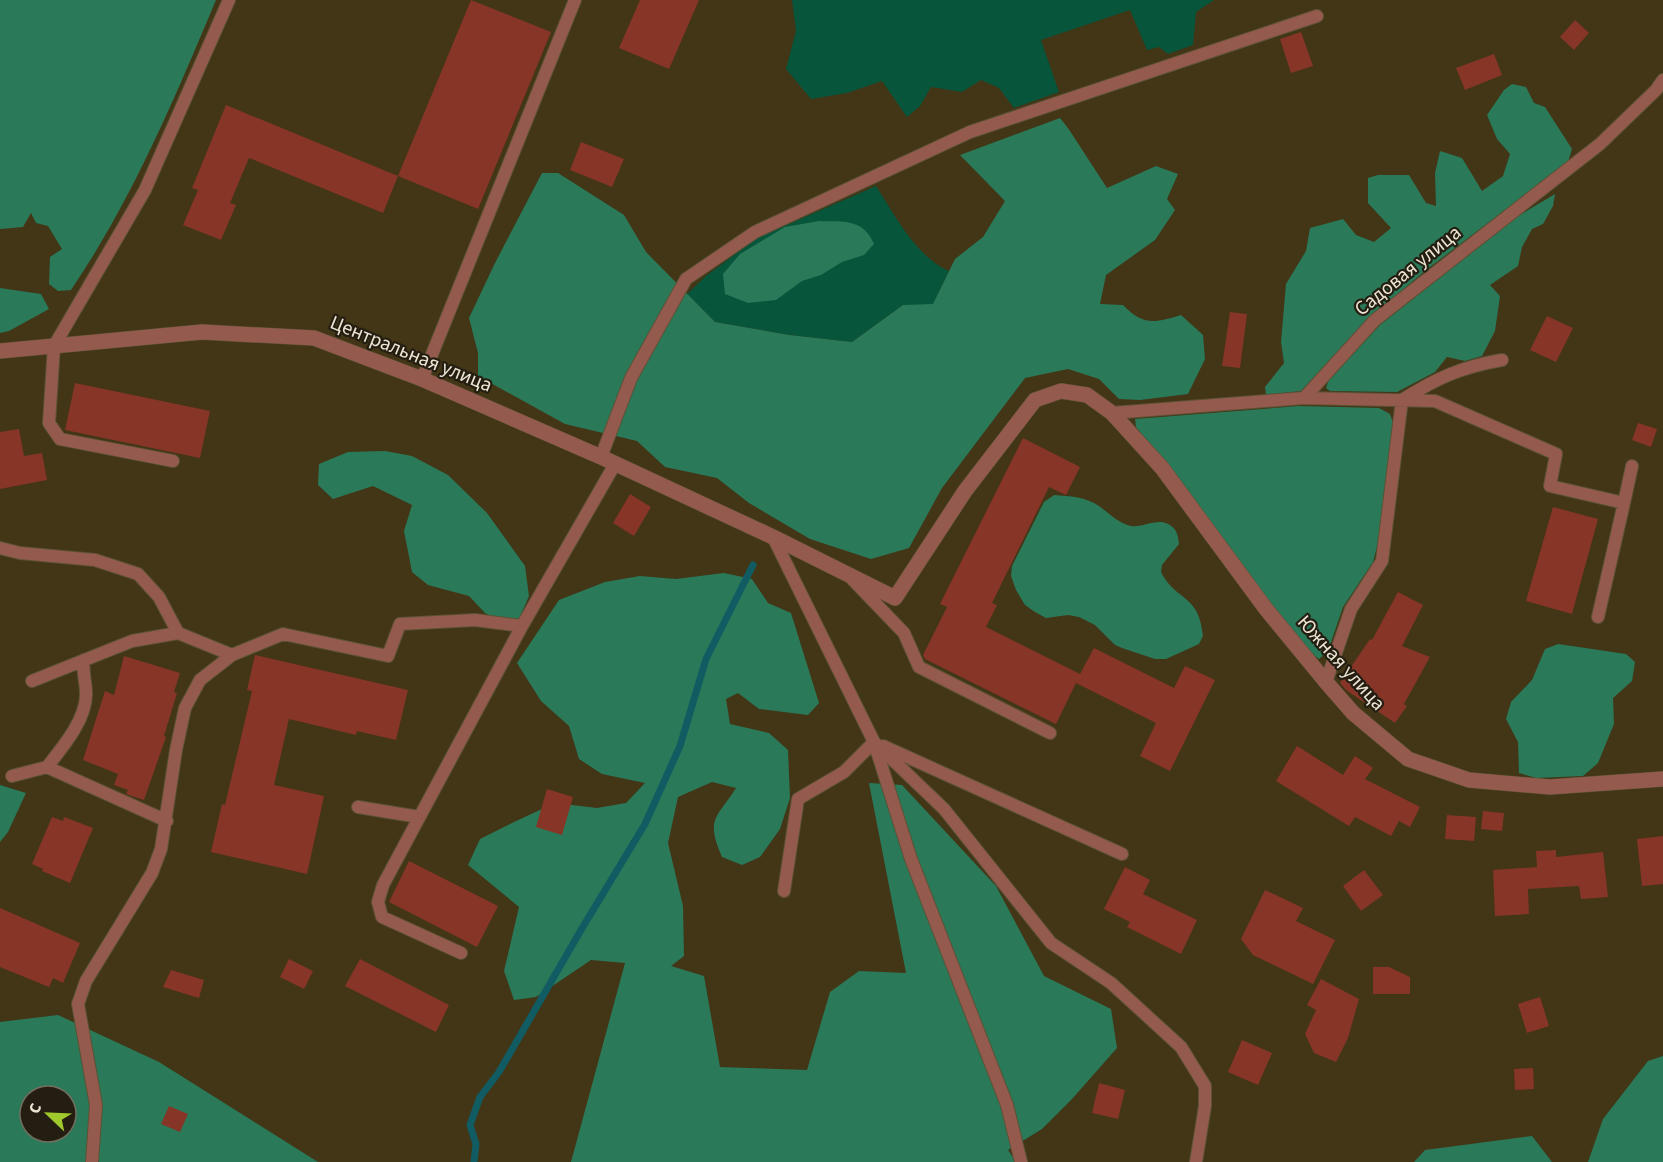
<svg xmlns="http://www.w3.org/2000/svg" width="1663" height="1162" font-family="'Source Sans 3',sans-serif">
<rect width="100%" height="100%" fill="#423617"/>
<!-- green -->
<path fill="#07553b" d="M 792,0 L 1214,0 L 1196,12 L 1193,45 L 1168,54 L 1159,47 L 1147,50 L 1130,10 L 1041,40 L 1059,92 L 1014,108 L 999,88 L 981,80 L 962,92 L 931,87 L 920,106 L 907,117 L 882,81 L 847,93 L 811,99 L 786,69 L 796,31 Z
M 876,186 C 895,215 915,256 949,271 L 933,305 L 903,305 L 852,342 L 789,335 L 715,322 L 687,294 L 706,276 L 757,238 Z"/>
<!-- forest -->
<path fill="#2a7959" fill-rule="evenodd" d="M 0,0 L 216,0 C 174,100 132,200 71,290 L 58,291 L 49,284 L 50,257 L 62,249 L 48,226 L 36,223 L 31,213 L 23,227 L 0,229 Z
M 1512,84 L 1526,87 L 1534,103 L 1545,107 L 1572,149 L 1568,162 L 1426,270 L 1375,313 L 1301,391 L 1266,395 L 1265,387 L 1284,363 L 1281,342 L 1286,284 L 1306,251 L 1310,228 L 1343,219 L 1356,235 L 1374,242 L 1391,228 L 1368,203 L 1368,178 L 1378,175 L 1409,175 L 1426,203 L 1436,206 L 1435,173 L 1440,151 L 1462,158 L 1482,191 L 1503,176 L 1510,154 L 1497,139 L 1487,115 L 1504,90 Z
M 1060,118 L 1068,128 L 1107,188 L 1156,166 L 1178,174 L 1167,199 L 1175,210 L 1155,240 L 1106,275 L 1100,304 L 1123,305 C 1143,326 1155,323 1181,315 L 1203,335 L 1205,359 L 1188,394 L 1140,400 L 1119,399 L 1099,379 L 1068,369 L 1025,378 L 942,488 L 909,548 L 871,559 L 810,539 L 749,503 L 717,478 L 665,467 L 637,441 L 565,424 L 478,376 L 478,353 L 469,318 L 495,263 L 542,173 L 558,173 L 624,215 L 646,252 L 715,322 L 789,335 L 852,342 L 903,305 L 933,304 L 955,259 L 983,237 L 1005,201 L 960,155 Z
M 1555,194 L 1553,206 L 1543,224 L 1532,229 L 1522,247 L 1518,266 L 1490,285 L 1500,296 L 1495,331 L 1482,356 L 1465,361 L 1447,357 L 1435,372 L 1397,392 L 1330,391 L 1326,388 L 1329,379 L 1380,325 L 1518,216 Z
M 819,221 C 843,222 863,218 874,244 L 864,255 L 842,262 L 821,275 L 802,281 L 776,300 L 748,303 L 725,294 L 723,274 L 740,254 L 785,227 Z
M 0,288 L 41,294 L 49,309 L 9,331 L 0,333 Z
M 1299,406 L 1379,408 L 1390,414 L 1394,425 L 1379,539 L 1373,562 L 1343,607 L 1328,651 L 1319,659 L 1311,653 L 1279,615 L 1136,427 L 1135,419 Z
M 385,451 L 412,456 L 448,475 L 487,513 L 525,566 L 529,596 L 519,619 L 496,619 L 485,613 L 469,596 L 428,585 L 412,572 L 404,531 L 412,505 L 373,486 L 333,499 L 318,485 L 319,464 L 348,452 Z
M 1054,495 C 1070,496 1086,497 1099,506 C 1110,514 1118,523 1131,526 C 1143,528 1156,518 1168,524 C 1177,528 1178,536 1179,544 L 1162,565 L 1161,572 C 1176,602 1199,593 1203,636 L 1199,644 L 1166,659 L 1155,659 L 1122,648 L 1115,645 L 1095,625 L 1079,617 L 1068,615 L 1046,618 L 1035,612 L 1025,605 L 1016,590 L 1011,576 L 1012,566 L 1044,502 Z
M 724,573 L 752,579 L 768,603 L 791,613 L 819,703 L 808,715 L 759,709 L 738,693 L 726,699 L 730,724 L 769,733 L 788,750 L 790,798 L 780,829 L 760,857 L 742,865 L 722,857 C 705,818 717,818 736,788 L 712,782 L 678,797 L 668,843 L 683,906 L 684,956 L 671,966 L 704,976 L 720,1067 L 807,1070 L 830,992 L 859,971 L 906,973 L 869,783 L 902,785 L 996,886 L 1044,976 L 1111,1009 L 1117,1048 L 1072,1099 L 1042,1129 L 1008,1150 L 1016,1162 L 571,1162 L 625,963 L 591,960 L 536,997 L 514,1000 L 504,971 L 519,907 L 468,865 L 480,839 L 514,822 L 555,803 L 597,808 L 626,803 L 645,783 L 602,774 L 579,759 L 569,726 L 541,701 L 517,663 L 559,600 L 605,582 L 640,576 L 676,579 Z
M 1558,644 L 1626,654 L 1635,662 L 1632,681 L 1613,698 L 1614,724 L 1598,763 L 1583,776 L 1536,778 L 1519,773 L 1518,742 L 1506,719 L 1511,702 L 1532,680 L 1545,649 Z
M 0,785 L 26,793 L 8,832 L 0,842 Z
M 58,1015 L 159,1062 L 318,1162 L 0,1162 L 0,1022 ZM 30,1096 L 66,1096 L 66,1132 L 30,1132 Z
M 1663,1056 L 1663,1162 L 1588,1162 L 1603,1119 L 1648,1061 Z
M 1532,1136 L 1552,1162 L 1414,1162 L 1425,1150 Z"/>
<g fill="none" stroke-linecap="round" stroke-linejoin="round">
<!-- stream -->
<path stroke="#115c62" stroke-width="7" d="M 474,1162 L 476,1144 L 470,1125 L 480,1097 L 499,1072 L 581,930 L 645,824 L 680,746 L 706,659 L 753,565"/>
</g>
<!-- building -->
<path fill="#863527" d="M 471,0 L 551,32 L 478,209 L 398,176 Z
M 640,0 L 699,0 L 669,69 L 619,48 Z
M 1575,20 L 1589,33 L 1574,50 L 1560,37 Z
M 1301,32 L 1313,66 L 1291,73 L 1280,39 Z
M 1494,54 L 1502,75 L 1465,90 L 1456,68 Z
M 226,105 L 398,176 L 383,213 L 249,158 L 230,203 L 236,205 L 221,240 L 183,225 L 198,190 L 192,188 Z
M 581,142 L 624,159 L 612,187 L 570,170 Z
M 1230,312 L 1247,314 L 1240,368 L 1222,366 Z
M 1547,316 L 1573,328 L 1556,362 L 1530,350 Z
M 75,383 L 210,411 L 200,458 L 65,430 Z
M 1638,423 L 1657,429 L 1651,447 L 1632,440 Z
M 19,429 L 24,456 L 42,453 L 47,480 L 0,489 L 0,432 Z
M 1023,438 L 1080,467 L 1066,495 L 1049,487 L 992,603 L 997,605 L 986,627 L 1080,674 L 1094,648 L 1174,688 L 1185,666 L 1215,680 L 1170,771 L 1140,756 L 1156,723 L 1076,683 L 1056,724 L 925,659 L 923,655 L 947,607 L 940,604 Z
M 630,494 L 651,507 L 634,536 L 613,523 Z
M 1553,507 L 1598,519 L 1572,614 L 1526,601 Z
M 1398,592 L 1423,605 L 1402,646 L 1430,657 L 1404,704 L 1407,706 L 1395,723 L 1346,690 L 1340,683 L 1370,639 L 1372,640 Z
M 255,655 L 408,690 L 396,740 L 357,731 L 356,735 L 289,719 L 274,785 L 324,796 L 307,874 L 211,852 L 222,804 L 225,805 L 252,691 L 247,690 Z
M 124,656 L 180,673 L 174,692 L 177,693 L 164,736 L 166,737 L 144,800 L 126,794 L 128,790 L 114,785 L 118,774 L 83,760 L 105,691 L 114,695 Z
M 1297,746 L 1343,775 L 1355,756 L 1373,768 L 1365,779 L 1420,807 L 1410,827 L 1399,821 L 1391,836 L 1355,817 L 1349,826 L 1276,781 Z
M 547,789 L 573,797 L 562,835 L 536,827 Z
M 1483,811 L 1504,813 L 1502,831 L 1481,829 Z
M 1447,815 L 1476,817 L 1474,841 L 1445,839 Z
M 52,817 L 63,821 L 64,817 L 93,828 L 70,883 L 42,871 L 43,869 L 32,864 Z
M 1663,836 L 1663,884 L 1642,886 L 1637,839 Z
M 1556,850 L 1556,857 L 1603,852 L 1608,897 L 1581,899 L 1579,886 L 1528,889 L 1529,914 L 1495,916 L 1493,870 L 1537,867 L 1536,851 Z
M 409,861 L 498,906 L 477,947 L 389,902 Z
M 1125,867 L 1150,880 L 1143,894 L 1197,920 L 1181,954 L 1127,927 L 1130,922 L 1104,909 Z
M 1364,870 L 1383,895 L 1361,911 L 1343,886 Z
M 1265,890 L 1303,908 L 1296,921 L 1335,940 L 1313,984 L 1253,955 L 1241,939 Z
M 0,908 L 80,943 L 63,983 L 53,978 L 49,987 L 0,967 Z
M 289,959 L 313,971 L 304,989 L 280,977 Z
M 360,959 L 449,1005 L 436,1032 L 345,986 Z
M 1373,967 L 1389,967 L 1410,977 L 1410,994 L 1373,994 Z
M 171,970 L 204,980 L 199,998 L 163,987 Z
M 1321,979 L 1359,999 L 1348,1038 L 1336,1062 L 1314,1053 L 1305,1034 L 1316,1010 L 1307,1005 Z
M 1540,997 L 1549,1026 L 1527,1033 L 1518,1004 Z
M 1242,1040 L 1272,1053 L 1258,1085 L 1228,1072 Z
M 1533,1068 L 1534,1089 L 1515,1090 L 1514,1069 Z
M 1099,1083 L 1125,1090 L 1118,1119 L 1092,1113 Z
M 169,1106 L 188,1114 L 180,1132 L 161,1124 Z"/>
<g fill="none" stroke-linecap="round" stroke-linejoin="round">
<defs>
<path id="service" d="M 422,379 L 575,0
M 1304,398 L 1435,401 L 1556,454 L 1550,486 L 1624,503 L 1598,617
M 1112,413 L 1304,398 L 1375,320 L 1600,144 L 1656,90 L 1663,80
M 601,457 L 631,378 L 686,279 L 755,232 L 970,132 L 1317,16
M 173,461 L 60,439 L 49,423 L 54,346 L 145,190 L 229,0
M 1624,503 L 1632,466
M 773,537 L 874,742 L 911,859 L 1007,1105 L 1021,1162
M 0,548 L 20,553 L 95,560 L 138,574 L 159,597 L 178,633
M 853,580 L 904,633 L 919,667 L 1050,733
M 32,681 L 132,641 L 178,633 L 232,655 L 283,634 L 388,656 L 400,624 L 475,620 L 522,626
M 1326,682 L 1351,609 L 1382,561 L 1402,400 C 1437,378 1461,367 1502,360
M 875,743 L 944,809 L 1051,943 L 1111,983 L 1181,1047 L 1205,1086 L 1205,1106 L 1196,1162
M 883,746 L 1122,854
M 47,767 C 62,748 87,719 86,693 C 86,682 82,672 84,660
M 12,776 L 47,767 L 167,821
M 358,807 L 419,817
M 784,891 L 798,799 L 844,772 L 874,742
M 461,953 L 382,917 L 378,902 L 383,885 L 522,626 L 615,464
M 92,1162 L 96,1105 L 78,1004 L 86,981 L 152,873 L 161,849 L 176,750 L 185,708 L 200,680 L 232,655"/>
<path id="minor" d="M 0,351 L 202,332 L 314,338 L 422,379 L 601,457 L 773,537 L 895,598 L 965,491 L 1035,400 L 1061,391 L 1087,395 L 1112,413 L 1162,468 L 1266,609 L 1326,682 L 1353,713 L 1408,759 L 1469,780 L 1550,787 L 1663,779"/>
</defs>
<!-- service casing -->
<use href="#service" stroke="#5d5235" stroke-width="14"/>
<!-- minor casing -->
<use href="#minor" stroke="#5d5235" stroke-width="16"/>
<!-- service -->
<use href="#service" stroke="#945a4e" stroke-width="12"/>
<!-- minor -->
<use href="#minor" stroke="#945a4e" stroke-width="15"/>
</g>
<g text-anchor="middle" dominant-baseline="central" stroke-width="4.5" stroke-linejoin="round" paint-order="stroke">
<!-- street labels -->
<g font-size="20" fill="#ede5d4" stroke="#231e11">
<text transform="translate(1408 271) rotate(-39)">Садовая улица</text>
<text transform="translate(411 354) rotate(22)">Центральная улица</text>
<text transform="translate(1341 663) rotate(48)">Южная улица</text>
</g>
</g>
<!-- north arrow -->
<g transform="translate(48 1114) rotate(293)"><circle r="28" fill="#231e11" stroke="#746e5f" stroke-width="1.5"/>
<path d="M0-4.5L10 22L0 15L-10 22Z" fill="#a0c92c"/>
<text y="-9" font-size="16" font-weight="bold" text-anchor="middle" fill="#ede5d4">С</text>
</g>
</svg>
